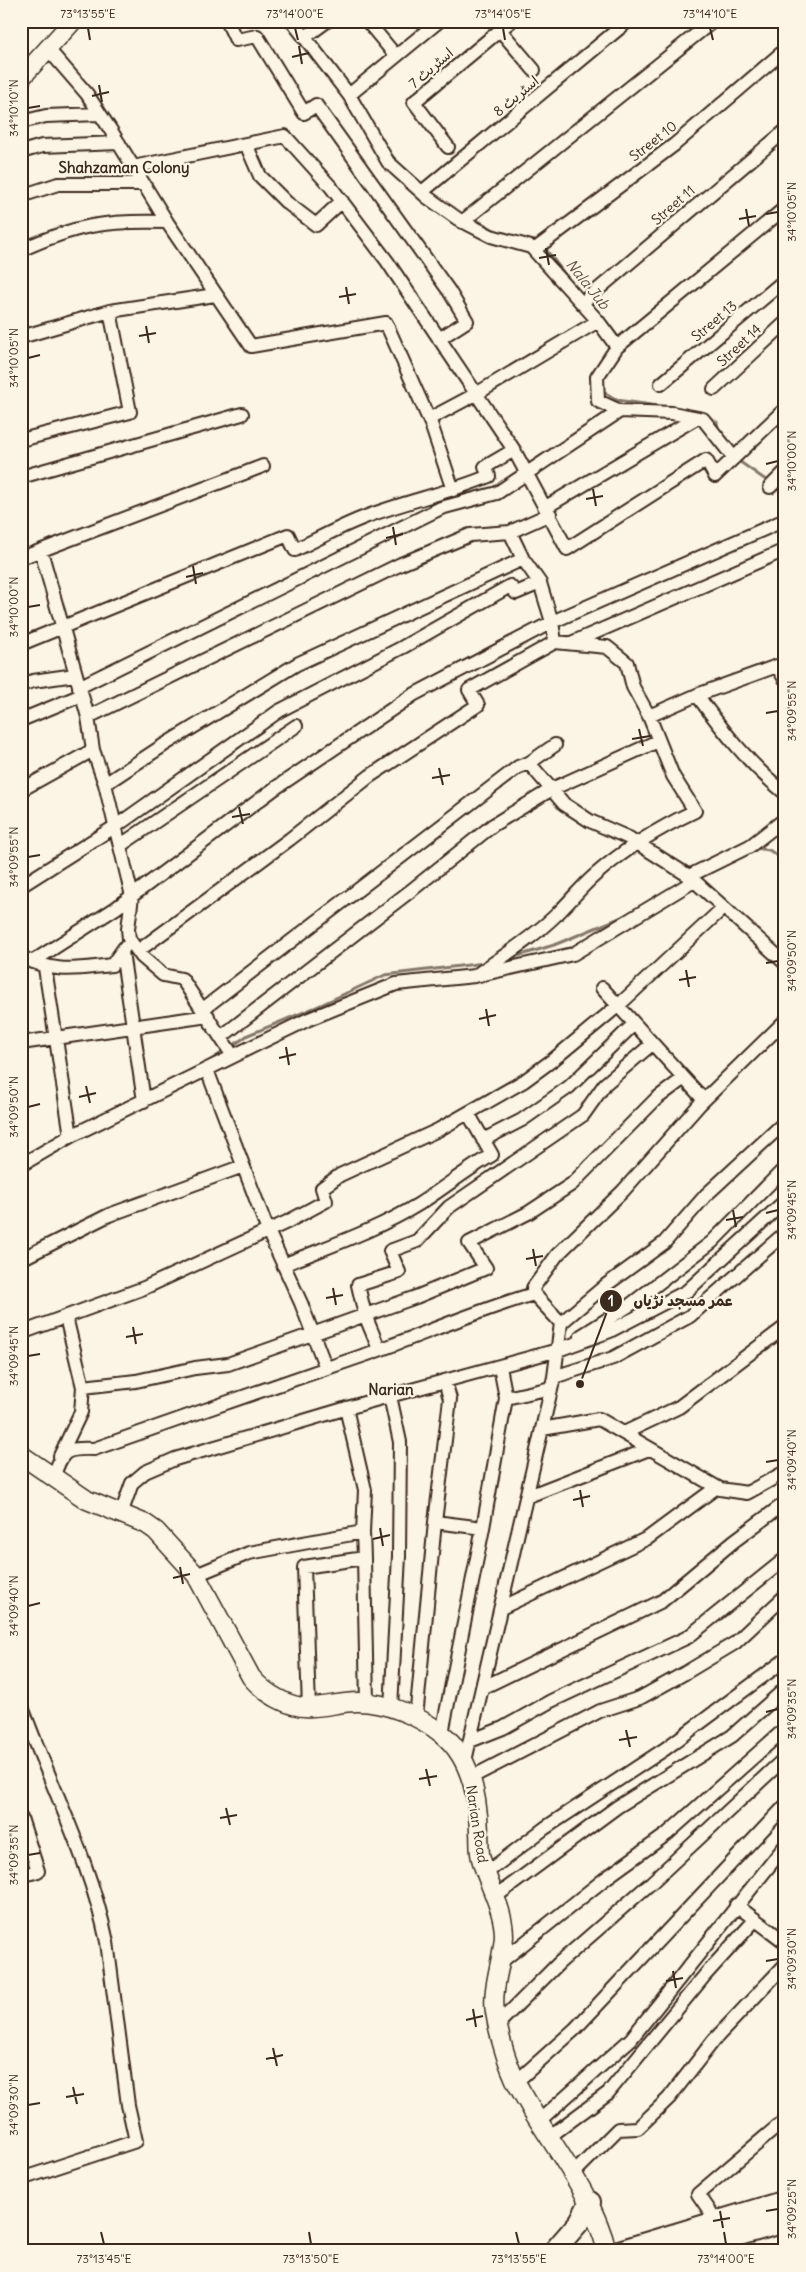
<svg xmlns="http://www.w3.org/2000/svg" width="806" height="2272" font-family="Delius,'Playpen Sans Arabic',sans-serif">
<rect width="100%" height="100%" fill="#fcf5e5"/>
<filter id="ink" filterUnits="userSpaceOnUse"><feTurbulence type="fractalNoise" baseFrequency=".02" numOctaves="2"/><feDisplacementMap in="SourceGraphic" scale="10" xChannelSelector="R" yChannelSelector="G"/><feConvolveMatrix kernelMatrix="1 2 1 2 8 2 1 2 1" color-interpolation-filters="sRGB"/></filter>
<g filter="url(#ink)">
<!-- green -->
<path fill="#e0d8c8" stroke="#8e8173" d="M 21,1798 L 41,1866 L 21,1872 Z"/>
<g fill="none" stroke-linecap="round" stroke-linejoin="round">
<!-- stream -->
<path stroke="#85796b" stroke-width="3" d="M 320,47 L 333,64
M 388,151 L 400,165
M 472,217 L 499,233
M 544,247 L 570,281
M 604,319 L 618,337 L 617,340
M 602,391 L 617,400 L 665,407
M 705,415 L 717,422 L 719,432
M 736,459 L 770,483
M 775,487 L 785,494
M 755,848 L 769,850 L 785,861
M 511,958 L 554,945 L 627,915
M 231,1047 L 248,1035 L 314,1008 L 385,975 L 485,963
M 208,1062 L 226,1050"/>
<defs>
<path id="street" d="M 227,21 L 236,40 L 257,36 L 304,113 L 316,105 L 449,291 L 467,321 L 439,339
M 292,21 L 349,95 L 388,162 L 427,197 L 458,219 L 491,236 L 531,247 L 598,321 L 617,347 L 597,377 L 598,401 L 620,411 L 672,413 L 703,419 L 734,458
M 367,21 L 396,56
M 500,30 L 534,70
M 304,38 L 327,21
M 48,49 L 87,94 L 110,129 L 167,222 L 251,346 L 386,323 L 431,424 L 453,490
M 349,95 L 439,21
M 21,122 L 46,116 L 100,114
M 246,144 L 260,176 L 286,202 L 316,225 L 342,201
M 448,147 L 414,102 L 511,21
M 21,152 L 42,146 L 119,143
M 133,167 L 285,136 L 331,187 L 387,261 L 514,450 L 567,549 L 706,460 L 715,476 L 785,409
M 422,192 L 628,21
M 21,196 L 58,184 L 143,184
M 462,222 L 713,21
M 21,250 C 76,225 106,220 167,222
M 534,250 L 674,145 L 785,50
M 582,303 L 785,131
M 21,337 L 110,311 L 215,295
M 617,347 L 785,208
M 661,384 L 785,280
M 714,389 L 785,323
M 429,419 L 476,394 L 598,321
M 21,440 L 130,412 L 110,311
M 21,477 L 242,414
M 770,487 L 785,472
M 546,507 L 696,418
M 510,532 L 550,514
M 41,551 L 88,717
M 21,558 L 263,466
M 571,643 L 785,550
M 21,644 L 288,535 L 295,550 C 318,539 341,526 365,517 C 406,501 449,493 489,476 L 485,467 L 514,450
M 21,685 L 33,681 L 75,675
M 79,687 L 441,508 L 497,493 L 620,411
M 697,695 L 777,666 L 785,679
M 649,716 L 697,695 C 723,731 750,765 785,793
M 21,720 L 82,695
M 93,750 L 88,717 L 401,564 L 470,535 L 510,532 L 523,559 L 540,583 L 552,622 L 555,642 L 607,647 L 627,663 L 633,687 L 649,716 L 673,776 L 695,811 C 659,828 625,849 595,875 C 580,888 569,903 555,916 C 531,939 502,957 475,976
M 529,763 L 564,804 L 590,821 L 629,838 L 689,876 L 785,963
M 105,784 L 164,745 L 297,664 L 523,559
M 21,790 L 93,750 L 105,784 L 132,896 L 128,929 L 129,939 L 142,957 L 163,975 L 182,979 L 233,1056 L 309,1019 L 396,984 L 475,976 L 573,954 L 694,881
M 121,845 L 296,726
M 689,876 L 750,846 L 785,819
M 21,886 L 119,824 L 279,711 L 403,647 L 510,586 L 516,593 L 540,583
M 138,951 L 290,839 L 370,776 L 478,705 L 469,690 L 555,642
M 122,952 L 144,1101
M 21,957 C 59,974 73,969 112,965 L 124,948
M 32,962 L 116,908 L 274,789 L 413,695 L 552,622 L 785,520
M 45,968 L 71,1136
M 602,988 L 704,1100
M 203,1009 L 518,767 L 529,763 L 555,745
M 221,1037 L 413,889 L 493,825 L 552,789 L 658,741
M 21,1043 L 208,1016
M 207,1070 L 268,1231 L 301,1303 L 326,1368
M 483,1140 L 522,1120 L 569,1087 L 634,1024
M 21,1165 L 71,1136 L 238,1054
M 21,1259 L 109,1215 L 243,1166
M 283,1265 C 329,1246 377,1230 419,1204 C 444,1188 466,1170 492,1155 L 468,1113
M 561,1323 L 606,1285 L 664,1243 L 706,1195 L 785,1122
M 21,1333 L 144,1288 L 287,1222 L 326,1201 L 322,1188 L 340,1175 L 438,1130 L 524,1081 L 554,1059 L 620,1004 L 723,908
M 581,1336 L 630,1305 L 712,1242 L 785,1168
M 379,1349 L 365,1315 L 358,1285 L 399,1272 L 390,1251 L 417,1241 L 449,1207 L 583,1115 L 605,1084 L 652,1044
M 500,1367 L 506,1398
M 554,1377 L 613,1358 L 690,1316 L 785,1233
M 83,1387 L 136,1381 L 195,1368 L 228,1364 L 416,1297 L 486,1268 L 469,1243 L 528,1213 L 572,1184 L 656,1099 L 684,1078
M 390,1396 L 400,1442 L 399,1556 L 391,1708
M 346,1408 L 365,1490 L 363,1532
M 542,1429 L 599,1419 L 720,1489 L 747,1493 L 785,1472
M 624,1433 L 679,1407 L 785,1327
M 60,1456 L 81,1412 L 83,1387 L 66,1317
M 53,1478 C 63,1450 64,1448 94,1449 C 182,1418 271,1387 359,1357 C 418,1337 474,1311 534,1294
M 526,1497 L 649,1449
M 121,1514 L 132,1483 L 145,1472 L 175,1459 L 371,1401 L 558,1350 L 610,1331 L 687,1291 L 785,1201
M 435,1522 L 450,1399 L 445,1381
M 483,1528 L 506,1398 L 551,1388
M 196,1575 L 249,1553 L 363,1532 L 364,1558
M 501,1608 L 648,1538 L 717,1487
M 482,1688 L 662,1601 L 734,1541 L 785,1503
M 21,1704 C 49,1783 90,1859 107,1942 L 128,2105 L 136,2141 L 21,2179
M 309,1708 L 304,1567 L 364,1558 L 367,1703
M 416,1718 L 435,1522 L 483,1528 L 442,1733
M 470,1741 L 503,1728 L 551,1701 L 688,1637 L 785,1559
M 465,1761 L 554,1377 L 561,1323 L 534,1294 L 533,1288 L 557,1255 L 623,1191 L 700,1104 L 785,1021
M 470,1778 L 600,1711 L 640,1698 L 685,1673 L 735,1643 L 785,1596
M 21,1818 L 38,1871 L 21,1876
M 486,1873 L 545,1828 L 665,1749 L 785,1660
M 495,1897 L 617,1807 L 732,1736 L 785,1689
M 736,1905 L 785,1942
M 502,1961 L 606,1878 L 667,1834 L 785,1729
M 497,2025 L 559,1963 L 652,1882 L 785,1758
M 516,2082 L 575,2029 L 785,1806
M 539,2121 L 631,2039 L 785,1846
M 549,2137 L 608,2093 L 706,1974 L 755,1920
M 572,2175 L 618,2129 L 638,2128 L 669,2098 L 714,2040 L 785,1965
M 716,2220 L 698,2194 L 785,2120"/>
<path id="secondary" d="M 21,78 L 73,21
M 21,1455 L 87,1500 L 146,1524 L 156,1531 L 196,1575 L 251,1677 C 264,1693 290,1709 311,1707 C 326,1707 342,1702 357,1702 C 386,1702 420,1716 442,1734 C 471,1757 478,1797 479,1832 C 480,1843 478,1851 482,1862 C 489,1886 504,1910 504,1936 C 503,1959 491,1989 495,2012 C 499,2036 506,2060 516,2082 C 521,2092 528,2102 533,2112 C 561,2157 594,2199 607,2251"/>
<path id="primary" d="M 554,2251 L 580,2221 L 590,2202
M 619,2251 L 785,2201
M 683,2251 L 785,2222"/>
</defs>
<!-- street casing -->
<use href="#street" stroke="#3b2a1e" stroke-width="16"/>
<!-- secondary casing -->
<use href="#secondary" stroke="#3b2a1e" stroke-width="21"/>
<!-- primary casing -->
<use href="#primary" stroke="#3b2a1e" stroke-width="24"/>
<!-- street -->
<use href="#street" stroke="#fcf5e5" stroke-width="12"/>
<!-- secondary -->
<use href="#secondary" stroke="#fcf5e5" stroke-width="18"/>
<!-- primary -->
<use href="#primary" stroke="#fcf5e5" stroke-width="20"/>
</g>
</g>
<!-- ticks -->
<path fill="none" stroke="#3b2a1e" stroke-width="2" d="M 88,28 L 90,40M 295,28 L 298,40M 503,28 L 505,40M 710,28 L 713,40M 299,46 L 302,64M 292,57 L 309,53M 99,85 L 102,102M 92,96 L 109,92M 28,108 L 40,106M 746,209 L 749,226M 766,214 L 778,212M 739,219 L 756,216M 546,248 L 549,265M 539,258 L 556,255M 346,287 L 349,304M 339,297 L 356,294M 146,326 L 149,343M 139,336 L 156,333M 28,358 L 40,355M 766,464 L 778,461M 593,489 L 596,506M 586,499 L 603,496M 393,527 L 396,545M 386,538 L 403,534M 193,566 L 196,584M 186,577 L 203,573M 28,607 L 40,605M 766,713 L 778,711M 639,729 L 643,746M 632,739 L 650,736M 439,768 L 443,785M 432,778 L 450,775M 239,807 L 243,824M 232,817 L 250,814M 28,857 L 40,855M 766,963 L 778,961M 686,970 L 689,987M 679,980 L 696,977M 486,1009 L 489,1026M 479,1019 L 496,1015M 286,1047 L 289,1065M 279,1058 L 296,1054M 86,1086 L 90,1103M 79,1097 L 96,1093M 28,1107 L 40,1104M 733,1210 L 736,1227M 766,1213 L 778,1210M 726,1220 L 743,1217M 533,1249 L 536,1266M 526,1259 L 543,1256M 333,1288 L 336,1305M 326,1298 L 343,1295M 133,1327 L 136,1344M 126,1337 L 143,1334M 28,1356 L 40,1354M 766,1462 L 778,1460M 580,1490 L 583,1507M 573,1500 L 590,1496M 380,1528 L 383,1546M 373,1539 L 390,1535M 180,1567 L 183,1584M 173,1578 L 190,1574M 28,1606 L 40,1603M 766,1712 L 778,1709M 626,1730 L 630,1747M 619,1740 L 637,1737M 426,1769 L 430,1786M 419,1779 L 437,1776M 226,1808 L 230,1825M 220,1818 L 237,1815M 28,1855 L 40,1853M 766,1961 L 778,1959M 673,1971 L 676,1988M 666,1981 L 683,1978M 473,2009 L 476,2027M 466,2020 L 483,2016M 273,2048 L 277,2066M 266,2059 L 283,2055M 73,2087 L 77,2104M 66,2097 L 84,2094M 28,2105 L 40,2103M 720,2211 L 723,2228M 766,2211 L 778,2209M 713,2221 L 730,2218M 101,2232 L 104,2244M 309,2232 L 311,2244M 516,2232 L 519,2244M 724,2232 L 726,2244"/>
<g text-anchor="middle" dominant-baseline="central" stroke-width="4.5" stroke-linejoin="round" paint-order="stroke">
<!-- street labels -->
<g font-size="14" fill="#3b2a1e" stroke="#fcf5e5">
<text transform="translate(431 68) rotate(-41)">اسٹریٹ 7</text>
<text transform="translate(516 96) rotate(-40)">اسٹریٹ 8</text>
<text transform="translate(653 141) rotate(-38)">Street 10</text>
<text transform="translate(673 205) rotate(-41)">Street 11</text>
<text transform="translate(714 321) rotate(-40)">Street 13</text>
<text transform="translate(739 345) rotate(-43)">Street 14</text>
<text transform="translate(477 1824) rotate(81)">Narian Road</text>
</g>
<!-- neighbourhood labels -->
<g font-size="15" font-weight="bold" fill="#3b2a1e" stroke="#fcf5e5">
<text x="124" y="167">Shahzaman Colony</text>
<text x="391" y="1389">Narian</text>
</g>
<!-- water labels -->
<g font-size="15" font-style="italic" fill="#605144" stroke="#fcf5e5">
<text transform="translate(588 284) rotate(51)">Nala Jub</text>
</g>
</g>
<!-- callouts -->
<path fill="none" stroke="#3b2a1e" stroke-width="2" d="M580 1384L611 1301"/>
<g fill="#3b2a1e" stroke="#fcf5e5" stroke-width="2">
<circle cx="580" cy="1384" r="5"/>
<circle cx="611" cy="1301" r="12"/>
</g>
<g font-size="15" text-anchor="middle" font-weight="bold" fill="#fff">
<text x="611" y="1306">1</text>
</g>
<g font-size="15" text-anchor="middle" font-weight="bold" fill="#3b2a1e" stroke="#fcf5e5" stroke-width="4.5" stroke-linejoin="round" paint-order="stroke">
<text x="683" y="1306">عمر مسجد نڑیاں</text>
</g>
<!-- margin -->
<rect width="806" height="2272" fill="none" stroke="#fcf5e5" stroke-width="55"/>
<rect x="28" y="28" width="750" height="2216" fill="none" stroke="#3b2a1e" stroke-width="2"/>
<g font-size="12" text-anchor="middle" fill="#3b2a1e">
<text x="88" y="18">73°13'55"E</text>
<text x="295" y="18">73°14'00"E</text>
<text x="503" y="18">73°14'05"E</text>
<text x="710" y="18">73°14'10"E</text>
<text transform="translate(14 108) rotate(-90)" y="4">34°10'10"N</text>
<text transform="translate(792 212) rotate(-90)" y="4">34°10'05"N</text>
<text transform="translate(14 358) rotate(-90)" y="4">34°10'05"N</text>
<text transform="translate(792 461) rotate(-90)" y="4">34°10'00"N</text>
<text transform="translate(14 607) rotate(-90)" y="4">34°10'00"N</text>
<text transform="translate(792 711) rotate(-90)" y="4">34°09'55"N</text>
<text transform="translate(14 857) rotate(-90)" y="4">34°09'55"N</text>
<text transform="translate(792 961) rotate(-90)" y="4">34°09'50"N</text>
<text transform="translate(14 1107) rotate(-90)" y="4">34°09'50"N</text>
<text transform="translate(792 1210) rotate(-90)" y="4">34°09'45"N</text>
<text transform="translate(14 1356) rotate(-90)" y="4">34°09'45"N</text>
<text transform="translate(792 1460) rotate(-90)" y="4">34°09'40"N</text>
<text transform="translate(14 1606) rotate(-90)" y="4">34°09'40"N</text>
<text transform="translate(792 1709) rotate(-90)" y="4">34°09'35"N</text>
<text transform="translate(14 1855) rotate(-90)" y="4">34°09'35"N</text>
<text transform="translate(792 1959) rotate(-90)" y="4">34°09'30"N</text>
<text transform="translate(14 2105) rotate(-90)" y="4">34°09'30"N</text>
<text transform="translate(792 2209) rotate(-90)" y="4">34°09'25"N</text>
<text x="104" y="2263">73°13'45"E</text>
<text x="311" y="2263">73°13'50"E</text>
<text x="519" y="2263">73°13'55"E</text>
<text x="726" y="2263">73°14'00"E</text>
</g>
</svg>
